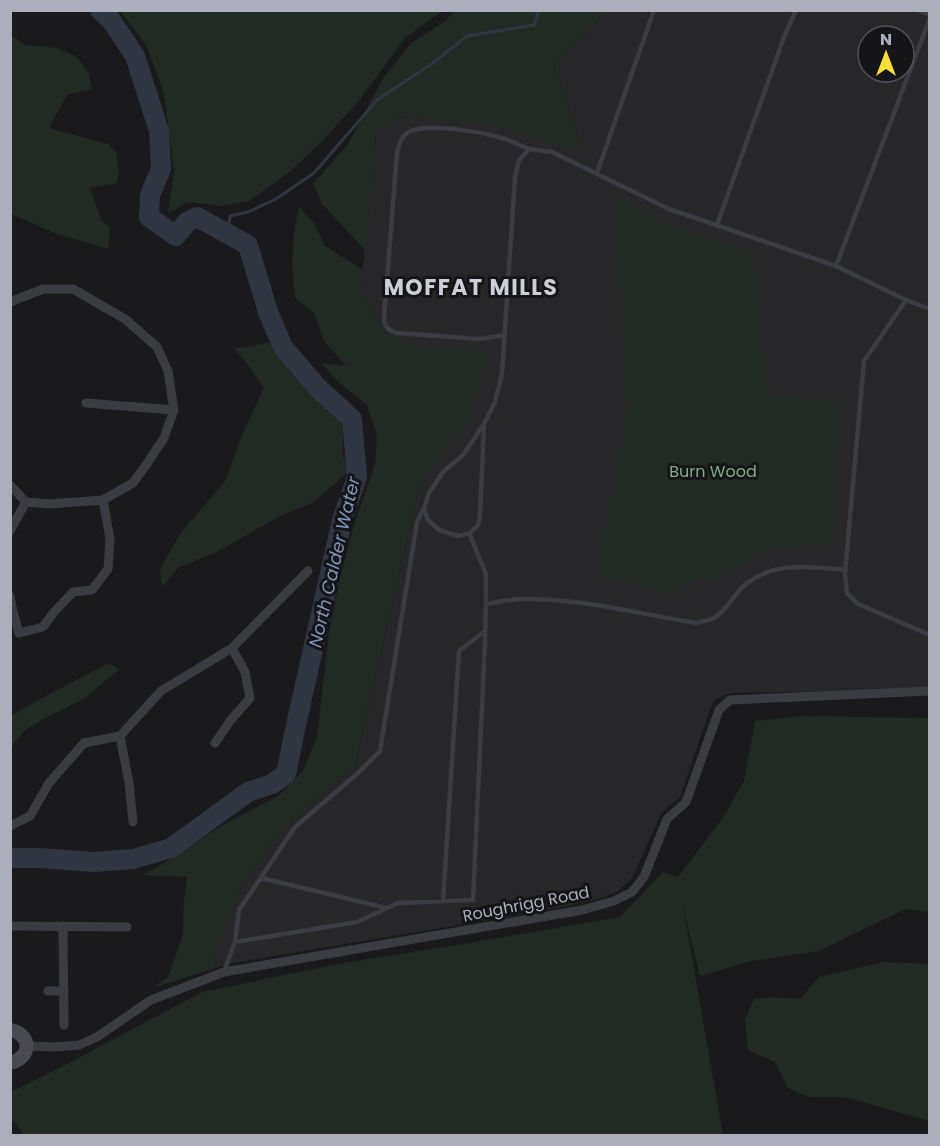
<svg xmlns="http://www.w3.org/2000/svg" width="940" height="1146" font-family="Poppins,sans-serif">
<rect width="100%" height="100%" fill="#1a1a1c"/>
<!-- built -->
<path fill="#272629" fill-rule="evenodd" d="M 606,11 L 929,11 L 929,690 L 732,693 L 722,696 L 714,701 L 709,712 L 680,797 L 662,812 L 632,878 L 618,891 L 599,899 L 553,909 L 227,964 L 216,968 L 213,956 L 228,914 L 239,891 L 274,840 L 298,815 L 355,765 L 420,484 L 383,331 L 361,288 L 376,132 L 398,117 L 485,122 L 581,143 L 554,66 ZM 868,36 L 904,36 L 904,72 L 868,72 Z"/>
<!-- green -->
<path fill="#212b24" d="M 120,11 L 442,11 L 405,38 L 358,102 L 323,140 L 292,170 L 249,201 L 221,206 L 188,202 L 168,213 L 174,172 L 164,93 L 146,45 Z
M 454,11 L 606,11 L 554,66 L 581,143 L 577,150 L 486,123 L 398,117 L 376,133 L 365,250 L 322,204 L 313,184 L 348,144 L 382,80 L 411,43 L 443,23 Z
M 11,35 L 25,45 L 57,48 L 77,57 L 89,73 L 92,89 L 67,95 L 49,128 L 108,144 L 116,152 L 119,171 L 117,183 L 90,188 L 101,220 L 110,228 L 108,249 L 57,234 L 11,214 Z
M 616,198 L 662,223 L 754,253 L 766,394 L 837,403 L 835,543 L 768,547 L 715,579 L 696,578 L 669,594 L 597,572 L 628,417 L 621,317 Z
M 299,207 L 314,223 L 325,246 L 363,270 L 361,288 L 383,331 L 418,349 L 489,352 L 470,418 L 420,484 L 355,765 L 298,815 L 274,840 L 239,891 L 213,956 L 216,968 L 152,988 L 168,977 L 183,935 L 184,900 L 187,877 L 142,875 L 156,868 L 226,823 L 278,796 L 303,771 L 317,737 L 329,632 L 340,578 L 354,525 L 375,464 L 377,436 L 367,405 L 336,380 L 321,363 L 346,366 L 324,341 L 314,313 L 295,298 L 292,266 L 294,233 Z
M 269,342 L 306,385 L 342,417 L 343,457 L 353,468 L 312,503 L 280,516 L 215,553 L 179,567 L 162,587 L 160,569 L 180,534 L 225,481 L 242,435 L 264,388 L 248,365 L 234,348 L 249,347 Z
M 109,663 L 119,670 L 82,700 L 43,719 L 24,731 L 11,747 L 11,716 L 40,699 Z
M 803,716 L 929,718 L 929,912 L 905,909 L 819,951 L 751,961 L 700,976 L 683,906 L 723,1135 L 24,1136 L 11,1116 L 11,1092 L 69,1063 L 202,992 L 338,964 L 451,946 L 620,917 L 663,872 L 678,877 L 722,819 L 744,781 L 755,721 Z
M 884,962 L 929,964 L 929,1121 L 845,1097 L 809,1097 L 788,1088 L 775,1062 L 748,1050 L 745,1020 L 754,999 L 770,997 L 800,999 L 819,977 Z"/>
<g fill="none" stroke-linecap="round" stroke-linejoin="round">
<!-- stream -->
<path stroke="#2f3541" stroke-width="3" d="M 228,233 L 230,216 L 248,212 L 276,199 L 314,173 L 377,100 L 433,63 L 467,36 L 534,25 L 539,10"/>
<!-- river -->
<path stroke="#2f3541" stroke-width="20" d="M 10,858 L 39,858 L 94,862 L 133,859 L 171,848 L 248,792 L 272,784 L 286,774 L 296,725 L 342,520 L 357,477 L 352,419 L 318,388 L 283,347 L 268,312 L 248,245 L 197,217 L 187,222 L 176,236 L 149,217 L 150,195 L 161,169 L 159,131 L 135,56 L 111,20 L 100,10"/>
<!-- lane -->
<path stroke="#3b3b42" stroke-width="4.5" d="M 917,10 L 930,15
M 597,173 L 654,10
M 717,225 L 784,37 L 796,10
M 836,266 L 930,18
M 906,300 L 864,361 L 845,573 L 847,593 L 858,604 L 930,635
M 505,335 L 479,339 L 397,333 C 388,330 385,328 384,318 L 397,153 C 399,146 400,138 407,133 C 425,121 488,133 508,140 C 515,143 522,146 529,149
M 484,424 L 480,516 L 478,525 L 470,533 L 458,536 L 439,530 L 428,520 L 424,509 L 429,493 L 443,472 L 463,455 L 484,424 L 495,402 L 502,373 L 515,177 L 519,160 L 529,149 L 552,152 L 669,209 L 836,266 L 906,300 L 930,309
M 486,604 C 498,602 510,599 522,599 C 581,598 638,614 696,623 C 701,621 709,621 714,618 C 728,610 734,593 746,584 C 775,561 812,567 846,570
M 261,878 L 387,908
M 443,901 L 459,651 L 485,631
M 235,942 L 239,910 L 295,827 L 357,774 L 380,751 L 417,522 L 423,510
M 224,972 L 235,942 L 357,922 L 398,903 L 473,900 L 485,641 L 486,596 L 486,574 L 469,533"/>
<!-- street -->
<path stroke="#3b3b42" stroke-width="9" d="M 10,302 L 43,289 L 73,289 L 125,319 L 157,347 L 168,371 L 174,410 L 164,438 L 146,465 L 133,483 L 103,500 L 49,504 L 26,502 L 10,485
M 86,403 L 174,410
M 10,531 L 26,502
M 10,596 L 13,612 L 19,633 L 43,627 L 54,612 L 73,592 L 92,590 L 108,569 L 110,539 L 103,500
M 120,736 L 129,783 L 133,822
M 215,743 L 230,721 L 250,698 L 245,672 L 232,648
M 10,826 L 30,816 L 49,783 L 84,743 L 120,736 L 161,691 L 232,648 L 308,571
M 10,926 L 127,927
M 63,926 L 64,1025
M 48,991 L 64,991
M 26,1046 L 55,1047 L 79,1045 L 97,1037 L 151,1000 L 224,972 L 582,910 L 614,901 L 632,892 L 644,877 L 667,819 L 686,802 L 719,710 L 730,700 L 930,691"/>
<!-- secondary -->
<path stroke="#494952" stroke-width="14" d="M 10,1030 C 32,1034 32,1058 10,1063"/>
</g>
<g text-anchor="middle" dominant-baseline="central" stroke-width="6" stroke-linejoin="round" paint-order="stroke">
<!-- park labels -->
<g font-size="16" fill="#83a88c" stroke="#151517">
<text x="713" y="471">Burn Wood</text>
</g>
<!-- street labels -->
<g font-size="16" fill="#acaebc" stroke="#151517">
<text transform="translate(526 904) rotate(-11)">Roughrigg Road</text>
</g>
<!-- water labels -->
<g font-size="18" font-style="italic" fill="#8294b8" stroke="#151517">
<text transform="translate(334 562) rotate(-77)">North Calder Water</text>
</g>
<!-- district labels -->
<g font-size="22" font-weight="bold" letter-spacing="1.5" fill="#cdced8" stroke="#151517">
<text x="471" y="287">MOFFAT MILLS</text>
</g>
</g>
<!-- border -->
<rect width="940" height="1146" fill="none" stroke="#acaebc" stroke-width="24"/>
<!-- north arrow -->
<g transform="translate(886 54)"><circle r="28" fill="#151517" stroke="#515259" stroke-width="1.5"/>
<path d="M0-4.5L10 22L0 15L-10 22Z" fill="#f9de35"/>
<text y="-9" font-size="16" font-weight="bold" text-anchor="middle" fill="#acaebc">N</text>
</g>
</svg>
